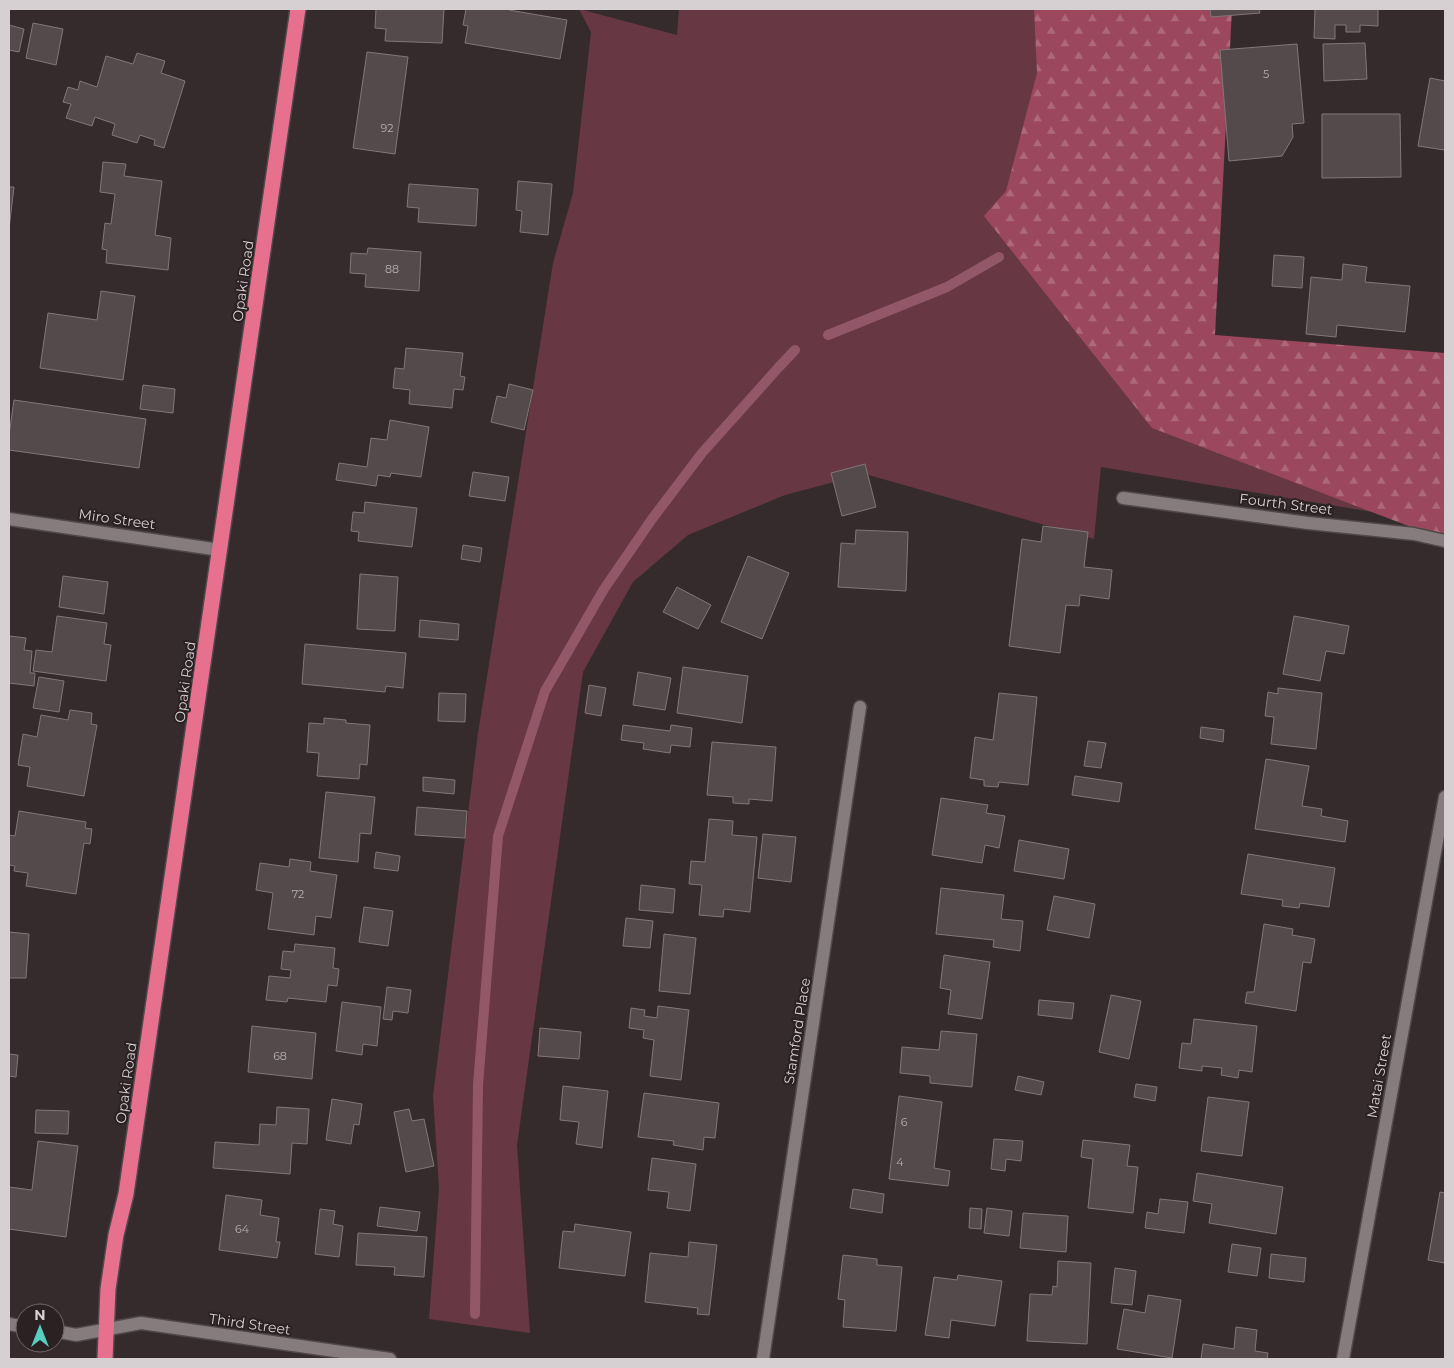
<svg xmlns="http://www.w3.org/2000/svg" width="1454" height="1368" font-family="Montserrat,sans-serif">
<defs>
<pattern id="forest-firs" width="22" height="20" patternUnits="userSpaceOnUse" patternTransform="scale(1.25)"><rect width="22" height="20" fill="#9b475d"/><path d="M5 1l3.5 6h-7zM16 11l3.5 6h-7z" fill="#ad697b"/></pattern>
</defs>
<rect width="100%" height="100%" fill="#352b2d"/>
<!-- green -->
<path fill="#673743" d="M 579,9 L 677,35 L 679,9 L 1195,9 L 1197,347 L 1445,524 L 1101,467 L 1094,539 L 865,474 L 785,495 L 688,535 L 633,582 L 583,672 L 517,1145 L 530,1333 L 429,1319 L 439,1188 L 433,1096 L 478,733 L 553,263 L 573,193 L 591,32 Z"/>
<!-- forest -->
<path fill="url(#forest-firs)" d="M 1034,9 L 1232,9 L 1215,335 L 1445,353 L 1445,540 L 1152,428 L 984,216 L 1006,191 L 1037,73 Z"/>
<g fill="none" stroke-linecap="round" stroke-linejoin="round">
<!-- stream -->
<path stroke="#92586a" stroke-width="10" d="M 828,335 L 947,287 L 999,257
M 475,1314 L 478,1085 L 498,836 L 545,691 L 604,589 L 652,519 L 702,453 L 778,368 L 795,350"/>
</g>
<!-- building -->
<path fill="#544a4c" stroke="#827678" d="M 376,9 L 444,9 L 442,43 L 385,41 L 386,29 L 375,28 Z
M 466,9 L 509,9 L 509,10 L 567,20 L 560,59 L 465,43 L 468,26 L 463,25 Z
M 1210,9 L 1259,9 L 1260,13 L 1211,17 Z
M 1315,9 L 1378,9 L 1378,26 L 1360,25 L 1360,32 L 1346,32 L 1346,25 L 1335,25 L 1335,39 L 1314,38 Z
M 33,23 L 63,29 L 56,65 L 26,58 Z
M 9,25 L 24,29 L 19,52 L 9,50 Z
M 1365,43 L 1367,79 L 1324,81 L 1323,44 Z
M 1297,44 L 1304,123 L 1292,124 L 1293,137 L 1282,156 L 1229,161 L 1220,50 Z
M 367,52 L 408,57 L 395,154 L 353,148 Z
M 137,53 L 165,61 L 161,73 L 185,81 L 164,148 L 154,145 L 155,140 L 140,135 L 137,143 L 112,135 L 115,124 L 95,117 L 92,126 L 66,118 L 71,104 L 63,102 L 68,87 L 78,90 L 80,81 L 97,87 L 106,56 L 133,64 Z
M 1430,78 L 1445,81 L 1445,150 L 1418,146 Z
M 1322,114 L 1400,114 L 1401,177 L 1322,178 Z
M 103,162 L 126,164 L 124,176 L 162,181 L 155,235 L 171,238 L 168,270 L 106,263 L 107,250 L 102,249 L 105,223 L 111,224 L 115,194 L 100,192 Z
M 518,181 L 552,184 L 548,235 L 520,232 L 522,211 L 516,210 Z
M 409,184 L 478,189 L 476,226 L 418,222 L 419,208 L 407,207 Z
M 9,187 L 14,187 L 9,229 Z
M 368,248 L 421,252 L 419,291 L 365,287 L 366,274 L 350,273 L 351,253 L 367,254 Z
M 1274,255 L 1304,257 L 1302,288 L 1272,286 Z
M 1343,264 L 1367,267 L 1365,282 L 1410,286 L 1405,332 L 1337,325 L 1336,337 L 1306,334 L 1311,277 L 1342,280 Z
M 101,291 L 135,296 L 123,380 L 40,368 L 48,313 L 97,320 Z
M 406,348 L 463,353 L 460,376 L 465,377 L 463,390 L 454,389 L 452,408 L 409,404 L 410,390 L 393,388 L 395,368 L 404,369 Z
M 509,384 L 533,390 L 524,430 L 491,422 L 497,396 L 506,398 Z
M 143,385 L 175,389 L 173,413 L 140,409 Z
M 14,400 L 146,419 L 139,468 L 9,450 L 9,435 Z
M 390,420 L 429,427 L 421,477 L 391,473 L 390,477 L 378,475 L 376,486 L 336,480 L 339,463 L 367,467 L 371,438 L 387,440 Z
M 865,464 L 876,507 L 842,516 L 831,473 Z
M 473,472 L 509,477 L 505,501 L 469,496 Z
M 365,502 L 417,508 L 412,547 L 358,541 L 359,532 L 351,531 L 353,512 L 364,513 Z
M 1043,526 L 1088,532 L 1084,567 L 1112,570 L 1109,599 L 1080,595 L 1079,606 L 1066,605 L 1060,653 L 1009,646 L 1022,539 L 1041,542 Z
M 856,530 L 908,532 L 906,591 L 838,587 L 841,543 L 855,544 Z
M 463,545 L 482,548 L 480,562 L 461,559 Z
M 748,556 L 789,573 L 762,639 L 721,622 Z
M 360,574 L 398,577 L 395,631 L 357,629 Z
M 63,576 L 108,582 L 104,614 L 59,607 Z
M 677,587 L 711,605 L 698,629 L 663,612 Z
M 57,616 L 107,623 L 104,644 L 111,645 L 106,681 L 33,671 L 36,650 L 52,652 Z
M 1294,616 L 1349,626 L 1344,654 L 1326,651 L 1320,681 L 1283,674 Z
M 420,620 L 459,624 L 458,640 L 419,637 Z
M 9,636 L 26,638 L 24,650 L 32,651 L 30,673 L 35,673 L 34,686 L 9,683 Z
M 305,644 L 406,653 L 403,688 L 386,686 L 385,692 L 302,684 Z
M 683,667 L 748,676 L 742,723 L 677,713 Z
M 638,672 L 671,678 L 665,710 L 633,705 Z
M 39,677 L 64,681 L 59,712 L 33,708 Z
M 589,685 L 606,688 L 601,716 L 585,713 Z
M 1278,688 L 1322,693 L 1316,749 L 1271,744 L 1274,717 L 1265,716 L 1268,692 L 1278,694 Z
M 439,693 L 466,694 L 465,722 L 438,721 Z
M 999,693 L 1037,697 L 1028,785 L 999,782 L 998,787 L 984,786 L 984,780 L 970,778 L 975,737 L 993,740 Z
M 70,710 L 92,713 L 91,724 L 97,725 L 84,796 L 27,786 L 30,767 L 18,765 L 23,734 L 37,737 L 41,715 L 68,720 Z
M 324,718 L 346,720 L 346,723 L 370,725 L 367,765 L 360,764 L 359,779 L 317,776 L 319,753 L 307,752 L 309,723 L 324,724 Z
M 623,725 L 670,731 L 671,725 L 692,728 L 690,747 L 671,745 L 670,753 L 643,749 L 644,743 L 621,740 Z
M 1201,727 L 1224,730 L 1223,742 L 1200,738 Z
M 1088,741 L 1106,743 L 1101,768 L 1084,766 Z
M 712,742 L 776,747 L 772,801 L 749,799 L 749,804 L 733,803 L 733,797 L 707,795 Z
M 1266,759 L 1309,766 L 1302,806 L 1322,809 L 1321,816 L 1348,821 L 1345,842 L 1255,829 Z
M 1075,776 L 1122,783 L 1119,802 L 1072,795 Z
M 423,777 L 455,780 L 454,794 L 423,791 Z
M 326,792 L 375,797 L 371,834 L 360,833 L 358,862 L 319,858 Z
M 941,798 L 988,805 L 986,813 L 1005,816 L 999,848 L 985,845 L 982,863 L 932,855 Z
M 417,807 L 467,811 L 465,838 L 415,835 Z
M 19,811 L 86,822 L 85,828 L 92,829 L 90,844 L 84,843 L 76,894 L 26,886 L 28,873 L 14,871 L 15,866 L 9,865 L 9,835 L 15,836 Z
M 709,819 L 733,821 L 732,835 L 757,837 L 750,912 L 724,909 L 723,917 L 699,915 L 702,885 L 689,884 L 691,861 L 705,862 Z
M 763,834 L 796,837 L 791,882 L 758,878 Z
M 1019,840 L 1069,849 L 1064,879 L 1014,871 Z
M 376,852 L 400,856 L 398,871 L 374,868 Z
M 1248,854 L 1335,868 L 1329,907 L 1300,903 L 1299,908 L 1282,906 L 1283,900 L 1241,894 Z
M 290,859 L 311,862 L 310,871 L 337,875 L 331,918 L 316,916 L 314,935 L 268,929 L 273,893 L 256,890 L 260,863 L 289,867 Z
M 641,885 L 675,889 L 673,913 L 639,910 Z
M 941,888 L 1004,895 L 1001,919 L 1023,921 L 1020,951 L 993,947 L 994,940 L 936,934 Z
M 1054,896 L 1095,904 L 1089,938 L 1047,930 Z
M 364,907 L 393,911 L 388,946 L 359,942 Z
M 626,918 L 653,921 L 650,948 L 623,946 Z
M 1264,924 L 1293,929 L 1292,935 L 1315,939 L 1311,963 L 1303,962 L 1296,1011 L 1245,1003 L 1247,992 L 1254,992 Z
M 9,932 L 29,934 L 26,978 L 9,978 Z
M 664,934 L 696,938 L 690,994 L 659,991 Z
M 295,944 L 335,948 L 333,968 L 339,969 L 337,986 L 328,985 L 326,1002 L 288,998 L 287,1002 L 266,1000 L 269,976 L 290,978 L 291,970 L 281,969 L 283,951 L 294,952 Z
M 944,955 L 990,962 L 982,1019 L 948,1014 L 951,990 L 940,988 Z
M 387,987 L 411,990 L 408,1013 L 393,1011 L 392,1020 L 383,1019 Z
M 1111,995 L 1141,1001 L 1129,1059 L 1099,1052 Z
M 1039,1000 L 1074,1003 L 1072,1019 L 1038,1015 Z
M 342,1002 L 381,1007 L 377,1046 L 363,1044 L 362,1055 L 336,1051 Z
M 658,1006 L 689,1010 L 681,1080 L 650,1076 L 654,1040 L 643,1038 L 644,1030 L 629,1028 L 631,1008 L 645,1010 L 644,1016 L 657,1018 Z
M 1194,1019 L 1257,1026 L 1252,1072 L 1239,1070 L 1238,1078 L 1221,1075 L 1222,1068 L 1202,1066 L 1202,1071 L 1179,1068 L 1182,1043 L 1191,1044 Z
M 252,1026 L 316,1033 L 312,1079 L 248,1072 Z
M 540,1028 L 581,1032 L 579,1059 L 538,1056 Z
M 941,1031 L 977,1034 L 972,1087 L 930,1083 L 930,1076 L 900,1073 L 902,1047 L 939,1050 Z
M 9,1054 L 18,1055 L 16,1077 L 9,1076 Z
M 1018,1076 L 1044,1082 L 1041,1095 L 1015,1090 Z
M 1136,1084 L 1157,1087 L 1155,1101 L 1134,1097 Z
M 563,1086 L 608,1091 L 602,1148 L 576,1144 L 579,1122 L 560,1120 Z
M 644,1093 L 719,1103 L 715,1138 L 704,1137 L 703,1150 L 673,1145 L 674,1141 L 638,1137 Z
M 899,1096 L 942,1102 L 934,1168 L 950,1171 L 948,1186 L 889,1179 Z
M 1208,1097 L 1249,1102 L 1242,1156 L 1201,1151 Z
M 332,1099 L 362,1104 L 359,1125 L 354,1124 L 351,1144 L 326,1140 Z
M 277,1107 L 309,1109 L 307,1144 L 292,1143 L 290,1174 L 213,1168 L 215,1142 L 259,1145 L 260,1124 L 276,1125 Z
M 409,1109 L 412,1121 L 424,1119 L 434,1166 L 406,1172 L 394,1112 Z
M 36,1110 L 69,1111 L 68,1134 L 35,1133 Z
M 994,1139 L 1023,1141 L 1021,1161 L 1006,1159 L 1005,1171 L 991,1169 Z
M 1083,1140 L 1130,1145 L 1127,1166 L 1138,1167 L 1133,1213 L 1088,1208 L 1093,1159 L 1081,1157 Z
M 38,1141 L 78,1146 L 66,1237 L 9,1229 L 9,1187 L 32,1190 Z
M 652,1158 L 696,1164 L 690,1211 L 667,1208 L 669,1192 L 648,1190 Z
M 1197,1173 L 1283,1187 L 1276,1234 L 1209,1223 L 1212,1204 L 1193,1201 Z
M 853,1189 L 884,1194 L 882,1213 L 850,1208 Z
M 1440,1192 L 1445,1193 L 1445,1263 L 1428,1260 Z
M 226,1195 L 262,1200 L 260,1215 L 279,1218 L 276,1242 L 280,1242 L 277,1258 L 219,1250 Z
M 1160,1199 L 1188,1202 L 1184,1233 L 1145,1228 L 1147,1212 L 1158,1214 Z
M 380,1207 L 420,1212 L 417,1231 L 377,1226 Z
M 970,1208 L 982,1209 L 981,1229 L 969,1228 Z
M 987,1208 L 1012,1211 L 1009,1236 L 984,1233 Z
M 320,1209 L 335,1211 L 333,1224 L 343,1226 L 339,1257 L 315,1254 Z
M 1023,1213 L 1068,1216 L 1066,1252 L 1020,1248 Z
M 575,1224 L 631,1232 L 625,1276 L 559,1268 L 563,1231 L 574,1232 Z
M 358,1233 L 427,1237 L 424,1277 L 394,1275 L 395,1267 L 356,1265 Z
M 689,1242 L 717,1245 L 709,1315 L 697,1314 L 698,1308 L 645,1302 L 650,1253 L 688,1257 Z
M 1232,1244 L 1261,1248 L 1257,1276 L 1228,1272 Z
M 1271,1254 L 1306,1258 L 1304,1282 L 1269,1278 Z
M 843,1255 L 877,1259 L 877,1265 L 902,1267 L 896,1331 L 843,1327 L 845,1300 L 838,1299 Z
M 1058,1261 L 1091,1263 L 1087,1344 L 1027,1341 L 1030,1294 L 1052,1295 L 1053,1286 L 1057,1287 Z
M 1115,1268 L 1136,1271 L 1132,1305 L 1111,1303 Z
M 958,1275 L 1002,1281 L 995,1326 L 951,1320 L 949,1338 L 925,1335 L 934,1277 L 957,1280 Z
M 1148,1295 L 1181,1300 L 1172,1358 L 1117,1349 L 1124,1309 L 1145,1313 Z
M 1236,1327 L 1257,1330 L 1255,1351 L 1268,1353 L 1267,1359 L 1201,1359 L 1203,1344 L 1234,1349 Z"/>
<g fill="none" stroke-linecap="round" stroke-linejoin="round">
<defs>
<path id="minor" d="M 1123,498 L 1308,523 L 1414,534 L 1445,541
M 9,519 L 220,550
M 9,1324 L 25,1327
M 55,1331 L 76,1335 L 141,1323 L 390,1359
M 763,1359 L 860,707
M 1343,1359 L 1445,797"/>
<path id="highway" d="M 105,1359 L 108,1289 L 116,1235 L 126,1194 L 298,9"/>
</defs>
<!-- minor casing -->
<use href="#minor" stroke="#50484a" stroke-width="15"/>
<!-- highway casing -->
<use href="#highway" stroke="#50484a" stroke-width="18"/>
<!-- minor -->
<use href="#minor" stroke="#867b7d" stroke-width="12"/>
<!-- highway -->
<use href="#highway" stroke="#e8708f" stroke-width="15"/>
</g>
<g text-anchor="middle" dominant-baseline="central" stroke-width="4" stroke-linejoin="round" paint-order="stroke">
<!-- number labels -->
<g font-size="11" fill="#b6aeb0">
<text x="1266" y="74">5</text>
<text x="387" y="128">92</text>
<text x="392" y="269">88</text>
<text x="298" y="894">72</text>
<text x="280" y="1056">68</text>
<text x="904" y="1122">6</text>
<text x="900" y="1162">4</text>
<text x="242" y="1229">64</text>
</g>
<!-- street labels -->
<g font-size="14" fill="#d7d0d2" stroke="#2b2123">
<text transform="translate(243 281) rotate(-82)">Opaki Road</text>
<text transform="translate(1286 504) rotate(7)">Fourth Street</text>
<text transform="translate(117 519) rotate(8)">Miro Street</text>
<text transform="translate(185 682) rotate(-82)">Opaki Road</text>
<text transform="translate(797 1031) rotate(-81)">Stamford Place</text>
<text transform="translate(1379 1076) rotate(-80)">Matai Street</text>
<text transform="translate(126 1083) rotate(-82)">Opaki Road</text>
<text transform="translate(250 1324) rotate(8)">Third Street</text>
</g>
</g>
<!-- border -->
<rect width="1454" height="1368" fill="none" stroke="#d7d0d2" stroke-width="20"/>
<!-- north arrow -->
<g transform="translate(40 1328)"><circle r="24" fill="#2b2123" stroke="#706769"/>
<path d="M0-4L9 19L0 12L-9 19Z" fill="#58cec1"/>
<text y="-8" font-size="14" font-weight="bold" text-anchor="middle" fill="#d7d0d2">N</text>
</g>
</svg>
